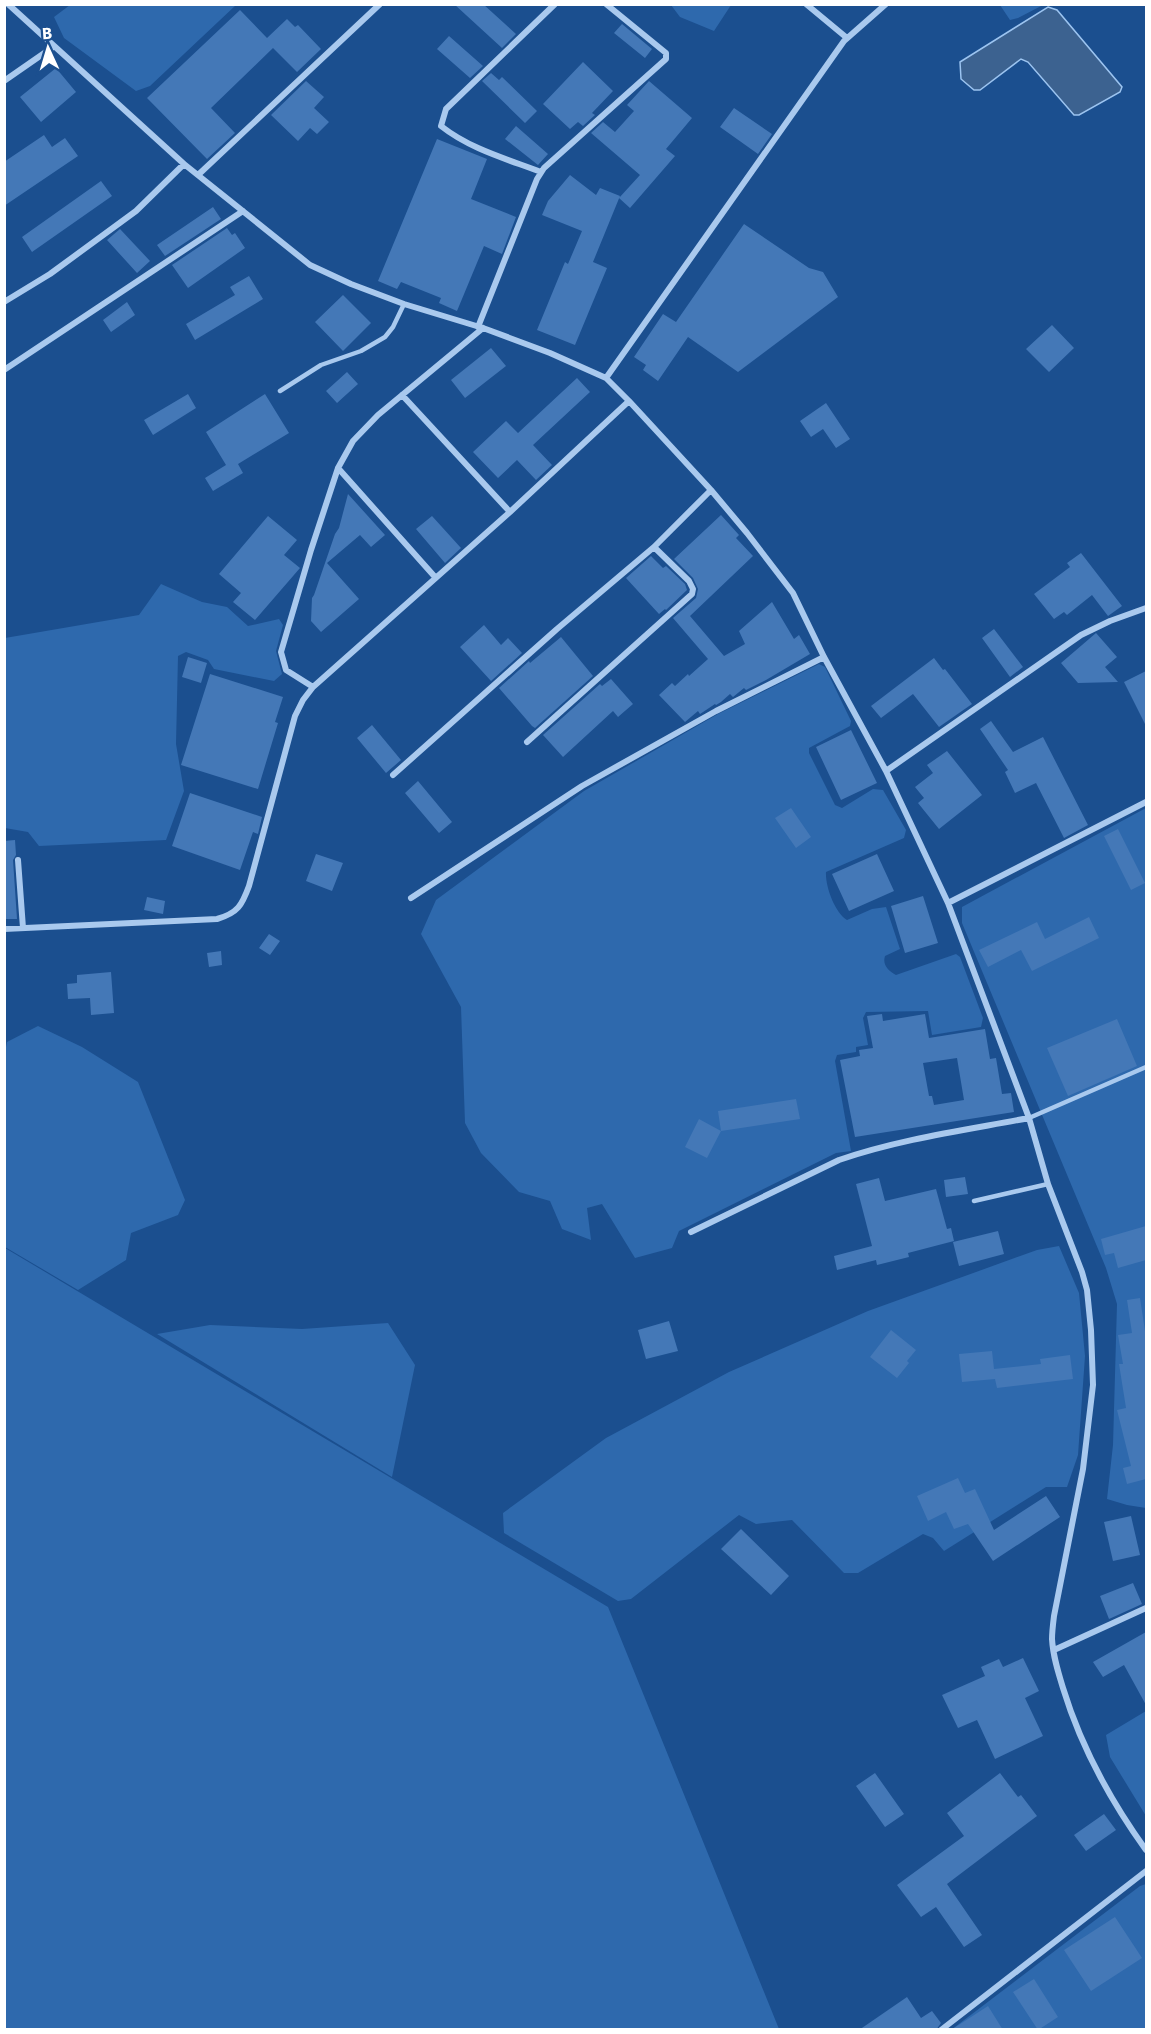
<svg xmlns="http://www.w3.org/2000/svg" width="1151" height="2034" font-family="'Fira Sans',sans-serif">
<rect width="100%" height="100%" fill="#1b4f8f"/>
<!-- green -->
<path fill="#2e69ad" d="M 70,5 L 70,4 L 236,5 L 150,86 L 136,91 L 64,38 L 54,17 Z
M 671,5 L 731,5 L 714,31 L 680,17 Z
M 1000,5 L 1043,5 L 1018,18 L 1010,20 Z
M 161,584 L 202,602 L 227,607 L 248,626 L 279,619 L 283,625 L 276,651 L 282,674 L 274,681 L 214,669 L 208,660 L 186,652 L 178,656 L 176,744 L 184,791 L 166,840 L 39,846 L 28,832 L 5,828 L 5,638 L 139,615 Z
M 819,664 L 825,667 L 851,721 L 850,726 L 809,748 L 809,753 L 835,805 L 842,808 L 873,789 L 883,790 L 906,830 L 904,838 L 826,872 C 825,886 835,913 847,920 L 872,909 L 886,907 L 900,949 L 885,956 C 882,965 889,971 896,975 L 956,954 L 960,957 L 983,1018 L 981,1027 L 932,1035 L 928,1011 L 866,1012 L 863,1018 L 868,1045 L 856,1047 L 856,1052 L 837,1055 L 835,1061 L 851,1151 L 836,1153 L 679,1231 L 672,1248 L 635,1258 L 602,1204 L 587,1208 L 591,1240 L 562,1229 L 550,1201 L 519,1192 L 481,1153 L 465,1123 L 461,1007 L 421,934 L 436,900 L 584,791 L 718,714 Z
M 1146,808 L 1146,1508 L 1127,1505 L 1107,1499 L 1113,1445 L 1117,1304 L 1106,1268 L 962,923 L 962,907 Z
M 38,1026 L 82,1047 L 138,1082 L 185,1200 L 178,1215 L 131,1233 L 126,1260 L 78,1290 L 5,1247 L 5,1052 L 7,1042 Z
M 1059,1246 L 1079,1293 L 1085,1356 L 1078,1455 L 1067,1487 L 1046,1487 L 944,1551 L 933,1538 L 923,1534 L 858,1573 L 844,1573 L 792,1520 L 756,1524 L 739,1515 L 631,1599 L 618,1601 L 504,1533 L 503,1513 L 606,1438 L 729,1372 L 868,1311 L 1037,1250 Z
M 5,1248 L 608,1607 L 779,2029 L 5,2029 Z
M 388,1323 L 415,1365 L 392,1477 L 157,1334 L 210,1325 L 302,1329 Z
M 1146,1711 L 1146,1816 L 1110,1757 L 1106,1735 Z
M 1146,1884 L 1146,2029 L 951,2030 L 1140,1886 Z"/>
<!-- water -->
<path fill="#3c6290" stroke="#9cc4f0" stroke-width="1.5" d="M 1048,7 L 1057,10 L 1122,87 L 1120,92 L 1079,115 L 1074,115 L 1028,62 L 1021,59 L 980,90 L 974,90 L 961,79 L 960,62 Z"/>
<!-- building -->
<path fill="#4478b7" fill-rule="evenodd" d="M 454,4 L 483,4 L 516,34 L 502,48 Z
M 240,10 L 267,38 L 287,19 L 295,27 L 298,25 L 321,49 L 297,72 L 273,48 L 211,108 L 235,133 L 207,159 L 147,98 Z
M 622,24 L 652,49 L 645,58 L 614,33 Z
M 449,36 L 483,66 L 470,78 L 437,49 Z
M 583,62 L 613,91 L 592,113 L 595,115 L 583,126 L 578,122 L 570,129 L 543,104 Z
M 56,68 L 76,92 L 41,122 L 20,97 Z
M 491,73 L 499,80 L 502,77 L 537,111 L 525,123 L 482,81 Z
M 306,81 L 324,97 L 314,108 L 329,122 L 317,134 L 310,128 L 298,141 L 271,115 Z
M 649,81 L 692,118 L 666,149 L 675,156 L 630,208 L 619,198 L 640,175 L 591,133 L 603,122 L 615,132 L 634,111 L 627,105 Z
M 734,108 L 772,134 L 758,154 L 720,127 Z
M 516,126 L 548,154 L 538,165 L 505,139 Z
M 44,135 L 52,147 L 65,138 L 78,156 L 4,206 L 4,162 Z
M 437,139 L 487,159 L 471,199 L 516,217 L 502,254 L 484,246 L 457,311 L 439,303 L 441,298 L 401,282 L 397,289 L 378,281 Z
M 570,175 L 596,195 L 600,188 L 620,196 L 593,262 L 607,268 L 575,345 L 537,330 L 565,262 L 568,264 L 582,231 L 542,215 L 548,201 Z
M 101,181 L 112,196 L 32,252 L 22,237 Z
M 213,207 L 221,219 L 165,256 L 157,245 Z
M 744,224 L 809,268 L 823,272 L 838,297 L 738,372 L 688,337 L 658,381 L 643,370 L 646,365 L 634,357 L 663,314 L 676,322 Z
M 227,228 L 232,235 L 235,233 L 245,248 L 188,288 L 172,265 Z
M 120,229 L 150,261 L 137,273 L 107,240 Z
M 249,276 L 263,299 L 195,340 L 186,324 L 235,295 L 230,287 Z
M 343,295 L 371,323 L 343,351 L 315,322 Z
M 127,302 L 135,315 L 111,332 L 103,320 Z
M 1052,325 L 1074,348 L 1049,372 L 1026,349 Z
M 491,348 L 506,366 L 465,398 L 451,380 Z
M 347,372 L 358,384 L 337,403 L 326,391 Z
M 577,378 L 590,392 L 533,445 L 552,465 L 536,480 L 517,460 L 498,478 L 473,452 L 506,421 L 518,433 Z
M 188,394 L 196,408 L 153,435 L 144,420 Z
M 265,394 L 289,433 L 238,464 L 243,473 L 213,491 L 205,478 L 226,465 L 206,432 Z
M 826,403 L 850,439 L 836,448 L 823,429 L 811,437 L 800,421 Z
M 348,494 L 385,535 L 371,547 L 360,535 L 327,563 L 359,599 L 321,632 L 311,621 L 312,598 L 314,595 L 335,534 L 339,528 Z
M 721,515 L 739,535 L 736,538 L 753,556 L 690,616 L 724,656 L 745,644 L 739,631 L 772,602 L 794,639 L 799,635 L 810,654 L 766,680 L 746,690 L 744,688 L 733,697 L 730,694 L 721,702 L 716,705 L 715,704 L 700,714 L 698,711 L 685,722 L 659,695 L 672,683 L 675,686 L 688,674 L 689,676 L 708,659 L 673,618 L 696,598 L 698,589 L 693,578 L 674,559 Z
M 268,516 L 297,540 L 284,555 L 300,568 L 255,620 L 233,602 L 241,593 L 219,574 Z
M 432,516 L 461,548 L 445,563 L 416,529 Z
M 1081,553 L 1122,606 L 1108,616 L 1092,595 L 1067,615 L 1064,612 L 1054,619 L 1034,594 L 1070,567 L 1067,563 Z
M 651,556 L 663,568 L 666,566 L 685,584 L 687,590 L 666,610 L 665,609 L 659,614 L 626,578 Z
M 484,625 L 501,645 L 508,638 L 522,653 L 491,681 L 460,647 Z
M 994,629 L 1023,667 L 1010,677 L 982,638 Z
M 1096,633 L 1117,657 L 1105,667 L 1118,682 L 1078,683 L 1061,663 Z
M 561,637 L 593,676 L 535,728 L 532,726 L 499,688 L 529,661 L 530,663 Z
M 188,657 L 207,663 L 201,683 L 182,677 Z
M 934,658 L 943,670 L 945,669 L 972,704 L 939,727 L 913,694 L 881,718 L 871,706 Z
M 1146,671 L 1146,726 L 1124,682 Z
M 210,674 L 283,697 L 275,722 L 278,723 L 258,789 L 181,765 Z
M 611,679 L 633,704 L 618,717 L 613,711 L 563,757 L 543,735 L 600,684 L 602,686 Z
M 991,721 L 1013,752 L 1043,737 L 1088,825 L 1064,838 L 1036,783 L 1015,793 L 1005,772 L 1008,770 L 980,729 Z
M 372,725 L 401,760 L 386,773 L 357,738 Z
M 851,730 L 877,783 L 841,800 L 816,747 Z
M 947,751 L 982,795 L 939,829 L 918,803 L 924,798 L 915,787 L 933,773 L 927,765 Z
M 418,781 L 452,822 L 439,833 L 405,793 Z
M 190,793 L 262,817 L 258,834 L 253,832 L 240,870 L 172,846 Z
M 791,808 L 811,837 L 796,848 L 775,818 Z
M 1118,829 L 1145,883 L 1131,890 L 1104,836 Z
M 15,840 L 16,855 L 13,860 L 17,919 L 4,919 L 4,841 Z
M 316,854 L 343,863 L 332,891 L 306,881 Z
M 877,854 L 894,891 L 849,911 L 832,874 Z
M 923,896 L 938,943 L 905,953 L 891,906 Z
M 147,897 L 165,901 L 163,914 L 144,910 Z
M 1089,917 L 1099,938 L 1032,971 L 1021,950 L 988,967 L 979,950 L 1037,922 L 1045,939 Z
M 269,934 L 280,941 L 270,955 L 259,948 Z
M 221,951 L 222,965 L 209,967 L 207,953 Z
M 111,972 L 114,1013 L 91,1015 L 90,998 L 68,999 L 67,984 L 77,983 L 77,975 Z
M 882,1014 L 883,1021 L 925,1014 L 929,1038 L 985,1029 L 990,1059 L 996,1058 L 1002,1094 L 1011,1093 L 1014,1112 L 855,1137 L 840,1060 L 860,1056 L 859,1050 L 873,1048 L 867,1016 ZM 957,1058 L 964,1100 L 934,1105 L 932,1096 L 929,1096 L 923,1063 Z
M 1117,1019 L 1137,1066 L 1068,1096 L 1047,1048 Z
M 796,1099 L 800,1119 L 721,1131 L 718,1111 Z
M 699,1119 L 721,1131 L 707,1158 L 685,1147 Z
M 965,1177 L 968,1194 L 946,1197 L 944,1180 Z
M 879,1178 L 885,1201 L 936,1189 L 947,1229 L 951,1228 L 954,1241 L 908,1253 L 909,1257 L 877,1265 L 876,1260 L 837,1270 L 834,1256 L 872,1246 L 856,1184 Z
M 1146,1226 L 1146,1260 L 1118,1268 L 1114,1253 L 1105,1255 L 1101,1239 Z
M 998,1231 L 1004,1254 L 959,1266 L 953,1242 Z
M 1140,1298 L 1145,1331 L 1146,1330 L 1146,1479 L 1127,1484 L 1123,1468 L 1131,1466 L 1117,1410 L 1126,1408 L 1119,1364 L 1123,1364 L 1118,1335 L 1132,1333 L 1127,1300 Z
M 669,1321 L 678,1351 L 646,1359 L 638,1330 Z
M 891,1330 L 916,1350 L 907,1361 L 909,1363 L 897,1378 L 870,1357 Z
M 992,1351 L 994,1369 L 1041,1364 L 1040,1359 L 1070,1355 L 1073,1379 L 997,1388 L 995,1379 L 962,1382 L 959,1354 Z
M 958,1478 L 965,1493 L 975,1489 L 994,1530 L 1046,1496 L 1060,1517 L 993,1561 L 968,1524 L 954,1529 L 946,1512 L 928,1521 L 917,1496 Z
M 1131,1516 L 1140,1555 L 1113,1561 L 1104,1522 Z
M 741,1529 L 789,1576 L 771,1595 L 721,1549 Z
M 1133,1583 L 1142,1604 L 1109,1619 L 1100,1596 Z
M 1146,1632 L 1146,1705 L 1124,1665 L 1103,1677 L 1093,1662 Z
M 1023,1658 L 1039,1691 L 1025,1698 L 1043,1736 L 995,1759 L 977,1720 L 958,1728 L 942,1695 L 985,1676 L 981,1667 L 999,1659 L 1003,1667 Z
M 875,1773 L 904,1814 L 885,1827 L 856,1786 Z
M 1000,1773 L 1018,1797 L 1021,1795 L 1037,1816 L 947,1884 L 982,1935 L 964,1947 L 936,1907 L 921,1917 L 897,1885 L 964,1836 L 947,1813 Z
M 1104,1814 L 1116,1830 L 1086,1851 L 1074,1835 Z
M 1115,1917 L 1142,1958 L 1091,1991 L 1064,1950 Z
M 1034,1979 L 1058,2017 L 1038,2030 L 1013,1992 Z
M 907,1997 L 921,2018 L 932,2011 L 941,2023 L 936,2030 L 859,2030 Z
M 988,2006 L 1003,2030 L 951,2030 Z"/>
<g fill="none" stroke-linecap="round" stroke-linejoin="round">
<!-- service -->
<path stroke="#a9c9ee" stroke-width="4.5" d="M 280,391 L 321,365 L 361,351 L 385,337 L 393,327 L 404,304
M 1029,1118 L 1146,1067
M 974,1201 L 1048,1184"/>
<!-- minor -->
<path stroke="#a9c9ee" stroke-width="6" d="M 8,4 L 184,164 L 310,265 L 351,284 L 404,304 L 483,328 L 550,353 L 606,378 L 629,401 L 711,490 L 747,533 L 793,593 L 824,657 L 886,771 L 948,903 L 1029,1118 L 1048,1184 L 1082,1272 L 1087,1290 L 1091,1330 L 1093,1385 L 1083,1469 L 1054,1616 C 1053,1624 1052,1632 1052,1639 C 1053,1656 1058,1672 1063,1688 C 1081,1747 1110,1800 1146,1850
M 806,4 L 847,38
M 4,81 L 53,47
M 541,172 C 507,159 470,149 441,126 L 446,109 L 555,4
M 198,175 L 380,4
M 4,302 L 50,274 L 136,211 L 184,164
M 478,327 L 537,179 L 544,168 L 666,59 L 666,53 L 606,4
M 4,370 L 243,211
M 606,378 L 844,41 L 886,4
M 402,395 L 510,512
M 338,468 L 435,577
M 313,687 L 286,670 L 281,652 L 311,550 L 338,468 L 353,441 L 378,415 L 483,328
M 527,742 L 692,594 L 693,589 L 689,581 L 654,547
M 886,771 L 1081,635 L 1110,621 L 1146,608
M 393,775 L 557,629 L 654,547 L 711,490
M 18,860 L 23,928
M 411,898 L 582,786 L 716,711 L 824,657
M 948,903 L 1146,802
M 4,929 L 217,919 C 238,913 242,905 249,886 L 295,716 L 303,700 L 313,687 L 510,512 L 629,401
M 691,1232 L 839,1160 C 900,1139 966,1130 1029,1118
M 1054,1650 L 1146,1608
M 941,2030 L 1146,1871"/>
</g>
<!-- border -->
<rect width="1151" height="2034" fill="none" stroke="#ffffff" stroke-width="12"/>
<!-- north arrow -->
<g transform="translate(48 48) rotate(356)" stroke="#1b4f8f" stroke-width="4.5" paint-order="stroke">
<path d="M0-4.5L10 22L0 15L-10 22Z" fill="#ffffff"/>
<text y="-9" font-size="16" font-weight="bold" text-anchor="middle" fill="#ffffff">B</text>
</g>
</svg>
